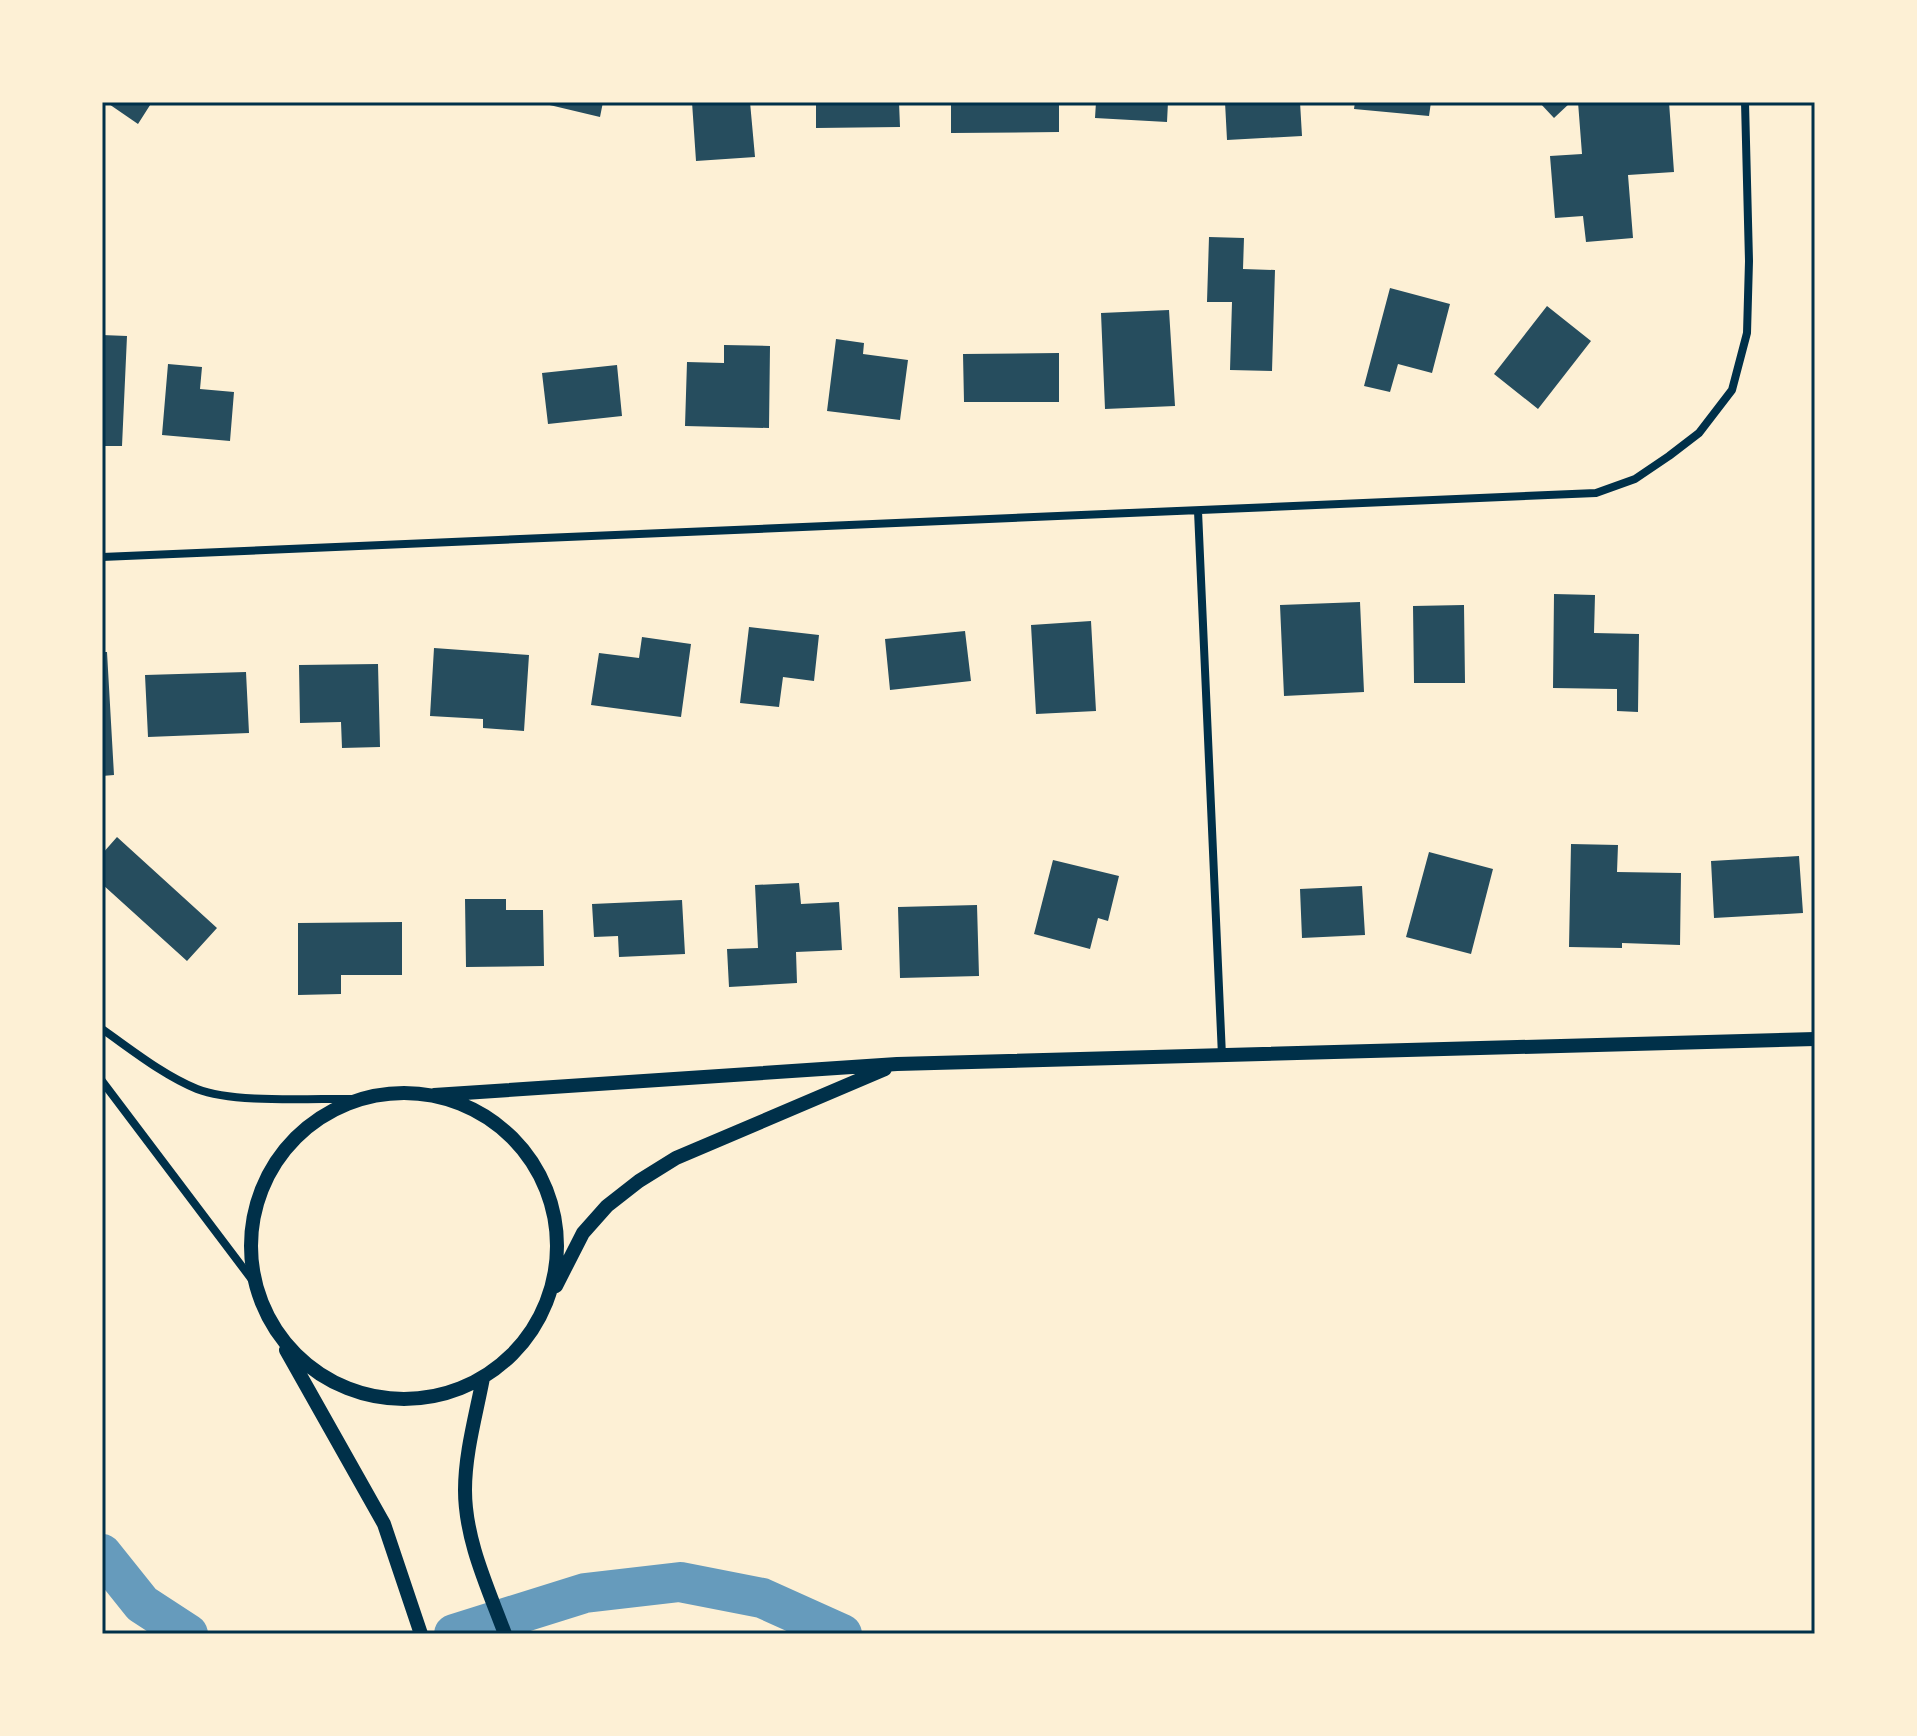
<svg xmlns="http://www.w3.org/2000/svg" width="1917" height="1736" font-family="'Fira Sans Condensed',sans-serif">
<rect width="100%" height="100%" fill="#fdf0d5"/>
<g fill="none" stroke-linecap="round" stroke-linejoin="round">
<!-- canal -->
<path stroke="#669bbc" stroke-width="40" d="M 102,1554 L 142,1604 L 188,1634
M 454,1634 L 585,1593 L 680,1582 L 762,1598 L 842,1634"/>
</g>
<!-- building -->
<path fill="#264d5e" d="M 106,102 L 152,102 L 138,124 Z
M 537,102 L 603,102 L 600,117 Z
M 692,102 L 750,102 L 755,157 L 696,161 Z
M 816,102 L 899,102 L 900,127 L 816,128 Z
M 951,102 L 1059,102 L 1059,132 L 951,133 Z
M 1096,102 L 1168,102 L 1167,122 L 1095,118 Z
M 1225,102 L 1300,102 L 1302,136 L 1227,140 Z
M 1355,102 L 1431,102 L 1429,116 L 1354,109 Z
M 1539,102 L 1571,102 L 1554,118 Z
M 1578,102 L 1669,102 L 1674,172 L 1628,175 L 1633,238 L 1586,242 L 1583,216 L 1555,218 L 1550,156 L 1582,154 Z
M 1209,237 L 1244,238 L 1243,269 L 1275,270 L 1272,371 L 1230,370 L 1232,302 L 1207,302 Z
M 1390,288 L 1450,304 L 1432,373 L 1398,364 L 1390,392 L 1364,386 Z
M 1547,306 L 1591,341 L 1538,409 L 1494,374 Z
M 1169,310 L 1175,406 L 1105,409 L 1101,313 Z
M 102,335 L 127,336 L 122,446 L 102,446 Z
M 836,339 L 864,343 L 863,354 L 908,360 L 900,420 L 827,411 Z
M 724,345 L 770,346 L 769,428 L 685,426 L 687,362 L 724,363 Z
M 1059,353 L 1059,402 L 964,402 L 963,354 Z
M 168,364 L 202,367 L 200,389 L 234,392 L 230,441 L 162,435 Z
M 617,365 L 622,416 L 548,424 L 542,373 Z
M 1554,594 L 1595,595 L 1594,633 L 1639,634 L 1638,712 L 1617,711 L 1617,689 L 1553,688 Z
M 1360,602 L 1364,692 L 1284,696 L 1280,605 Z
M 1464,605 L 1465,683 L 1414,683 L 1413,606 Z
M 1091,621 L 1096,711 L 1036,714 L 1031,625 Z
M 749,627 L 819,635 L 814,681 L 783,677 L 779,707 L 740,703 Z
M 965,631 L 971,681 L 890,690 L 885,639 Z
M 642,637 L 691,644 L 681,717 L 591,705 L 599,653 L 639,658 Z
M 434,648 L 529,655 L 524,731 L 483,728 L 483,719 L 430,716 Z
M 102,652 L 107,652 L 114,775 L 102,776 Z
M 378,664 L 380,747 L 342,748 L 341,722 L 300,723 L 299,665 Z
M 246,672 L 249,733 L 148,737 L 145,675 Z
M 117,837 L 217,928 L 187,961 L 102,884 L 102,854 Z
M 1571,844 L 1618,845 L 1617,872 L 1681,873 L 1680,945 L 1622,943 L 1622,948 L 1569,947 Z
M 1429,852 L 1493,869 L 1471,954 L 1406,937 Z
M 1799,856 L 1803,913 L 1714,918 L 1711,861 Z
M 1053,860 L 1119,876 L 1108,921 L 1098,918 L 1090,949 L 1034,934 Z
M 799,883 L 801,904 L 839,902 L 842,950 L 796,952 L 797,983 L 729,987 L 727,949 L 758,948 L 755,885 Z
M 1362,886 L 1365,935 L 1302,938 L 1300,889 Z
M 465,899 L 506,899 L 506,910 L 543,910 L 544,966 L 466,967 Z
M 682,900 L 685,954 L 619,957 L 618,936 L 594,937 L 592,904 Z
M 977,905 L 979,976 L 900,978 L 898,907 Z
M 402,922 L 402,975 L 341,975 L 341,994 L 298,995 L 298,923 Z"/>
<g fill="none" stroke-linecap="round" stroke-linejoin="round">
<!-- minor -->
<path stroke="#003049" stroke-width="8" d="M 1198,511 L 1222,1056
M 102,557 L 1596,493 L 1635,479 L 1669,456 L 1699,433 L 1732,390 L 1747,333 L 1749,261 L 1745,102
M 102,1029 C 132,1050 163,1075 197,1089 C 235,1104 316,1098 359,1099
M 102,1081 L 253,1281"/>
<!-- tertiary -->
<path stroke="#003049" stroke-width="14" d="M251 1246a153 153 0 1 1 306 0a153 153 0 1 1-306 0Z
M 434,1095 L 897,1064 L 1815,1039
M 556,1286 L 583,1233 L 607,1206 L 639,1181 L 676,1158 L 885,1069
M 286,1350 L 384,1524 L 421,1634
M 483,1378 C 476,1415 465,1453 465,1490 C 465,1540 488,1588 505,1634"/>
</g>
<!-- border -->
<rect width="1917" height="1736" fill="none" stroke="#fdf0d5" stroke-width="208"/>
<rect x="104" y="104" width="1709" height="1528" fill="none" stroke="#003049" stroke-width="3"/>
</svg>
